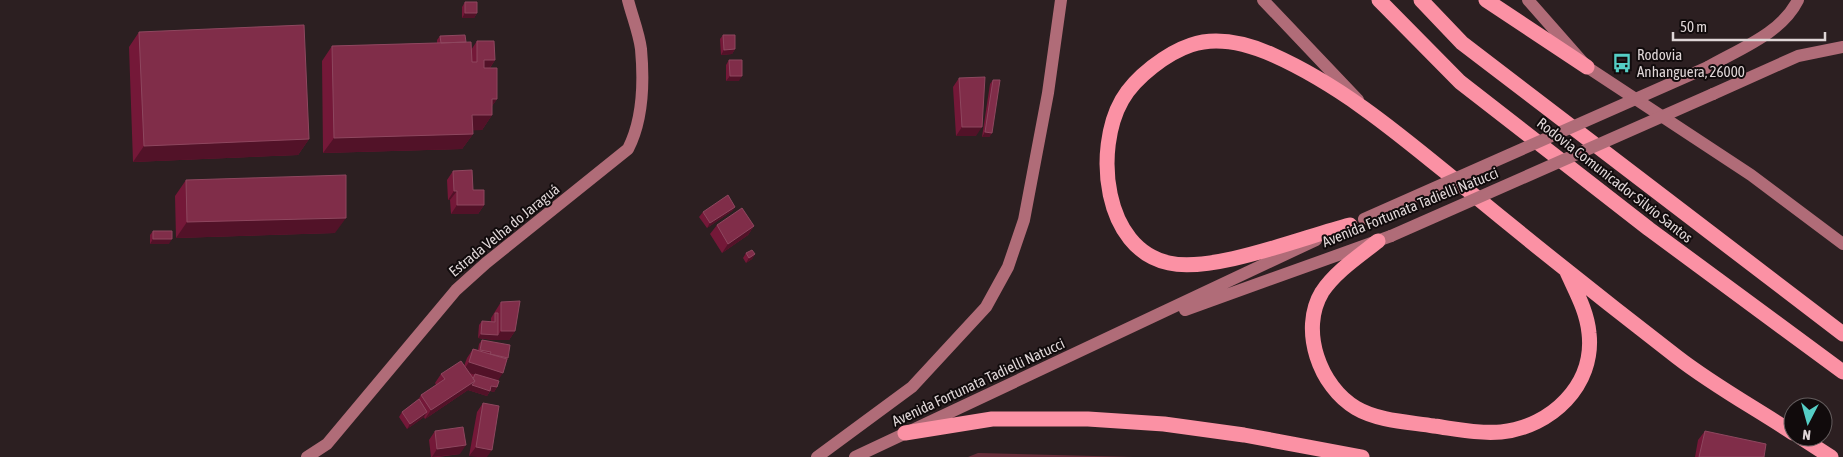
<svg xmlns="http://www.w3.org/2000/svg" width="1843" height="457" font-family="'Asap Condensed',sans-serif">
<rect width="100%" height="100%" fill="#2c1f21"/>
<!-- green -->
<path fill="#682e3a" d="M 978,453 L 1134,457 L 968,457 Z"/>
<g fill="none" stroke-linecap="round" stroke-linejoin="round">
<!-- secondary -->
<path stroke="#b06c78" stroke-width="12" d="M 1263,0 L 1358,100
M 1528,0 L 1587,67 L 1751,175 L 1843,244
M 1708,67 C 1739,49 1781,34 1798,0
M 1713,94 L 1798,56 L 1843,47
M 1185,310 L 1391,236
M 307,457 L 327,444 L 456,290 L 486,263 L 628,149 C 643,120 644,82 641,49 C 639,33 632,16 628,0
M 817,457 L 912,387 L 986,307 L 1008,267 L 1024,220 L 1048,93 L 1061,0
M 855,457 L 1316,240"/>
<!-- highway -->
<path stroke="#fb91a4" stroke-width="15" d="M 1379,0 L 1460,82 L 1649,229 L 1843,372
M 1421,0 L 1462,43 L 1843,334
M 1486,0 L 1587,67
M 1350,225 C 1303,237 1214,273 1169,263 C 1103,249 1094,149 1122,100 C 1135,77 1167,53 1191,45 C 1218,36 1248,44 1273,55 C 1347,88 1408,142 1470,192 C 1538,248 1607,303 1677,357 C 1713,385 1755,408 1793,433
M 1378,241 C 1359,256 1335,272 1322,292 C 1299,330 1320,387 1356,408 C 1378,421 1409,422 1434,426 C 1456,429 1479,434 1501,432 C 1551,427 1595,385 1589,333 C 1587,311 1576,292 1567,272
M 905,433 L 992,419 L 1088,419 L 1164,424 L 1244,435 L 1362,457
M 1800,437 L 1831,457"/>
<!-- secondary-bridge -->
<path stroke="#b06c78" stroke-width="12" d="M 1364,219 L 1708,67
M 1391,236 L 1713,94"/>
</g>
<!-- wall -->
<path fill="#741838" d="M 465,2 L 477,13 L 474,18 L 462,18 L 462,7 Z
M 139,32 L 309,139 L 298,155 L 133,162 L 129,47 Z
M 723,35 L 735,49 L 732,54 L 721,55 L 720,39 Z
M 440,36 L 466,42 L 471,50 L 477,41 L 495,60 L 490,68 L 497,99 L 492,106 L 492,115 L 482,130 L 473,130 L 473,134 L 462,149 L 323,153 L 322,61 L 332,46 L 437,43 L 437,40 Z
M 729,60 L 739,81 L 726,81 L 726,65 Z
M 959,78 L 976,136 L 956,136 L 953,87 Z
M 993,80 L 992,133 L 989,137 L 982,137 L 990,84 Z
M 453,171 L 473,190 L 484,205 L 478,214 L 451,214 L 450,200 L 448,200 L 447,180 Z
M 186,180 L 335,233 L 176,238 L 175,196 Z
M 735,207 L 732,211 L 707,228 L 699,217 L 703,212 Z
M 717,225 L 754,226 L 748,235 L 722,253 L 710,234 Z
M 153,231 L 169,244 L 150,244 L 150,235 Z
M 746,253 L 755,254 L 752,259 L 746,263 L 743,258 Z
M 501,302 L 515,331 L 509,340 L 494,340 L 478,338 L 479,325 L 482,321 L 491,322 L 491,318 Z
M 482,340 L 508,358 L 498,380 L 497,387 L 494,392 L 490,391 L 487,396 L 468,390 L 425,419 L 424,417 L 407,429 L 399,417 L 402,412 L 418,400 L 421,395 L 436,385 L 435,383 L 441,374 L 464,366 L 467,358 L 473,349 L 478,350 L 479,344 Z
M 483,403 L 492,450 L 469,456 L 477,412 Z
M 435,431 L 460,454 L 438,457 L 431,457 L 429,440 Z
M 1705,431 L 1764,457 L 1695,457 L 1698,440 Z"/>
<!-- shaded-wall -->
<path fill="#521228" d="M 465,13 L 477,13 L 474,18 L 462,18 Z
M 735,49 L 732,54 L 721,55 L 724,50 Z
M 484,60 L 495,60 L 484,76 Z
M 730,76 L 742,76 L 739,81 L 726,81 Z
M 492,99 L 497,99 L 486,114 Z
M 472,115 L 492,115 L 482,130 L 462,131 Z
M 962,127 L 982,127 L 976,136 L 956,136 Z
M 985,132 L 992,133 L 989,137 L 982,137 Z
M 473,134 L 462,149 L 323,153 L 334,138 Z
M 309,139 L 298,155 L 133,162 L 144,146 Z
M 454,191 L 457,191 L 450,200 L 448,200 Z
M 457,205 L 484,205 L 478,214 L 451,214 Z
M 735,207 L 732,211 L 707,228 L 710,223 Z
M 346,218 L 335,233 L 176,238 L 187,222 Z
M 754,226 L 748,235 L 722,253 L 728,244 Z
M 153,239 L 172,239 L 169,244 L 150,244 Z
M 755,254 L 752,259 L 746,263 L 749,258 Z
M 501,331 L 515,331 L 509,340 L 494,340 Z
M 481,334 L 498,335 L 494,340 L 478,338 Z
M 469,362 L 503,373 L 497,382 L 463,371 Z
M 475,381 L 497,387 L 494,392 L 490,391 L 487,396 L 468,390 L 425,419 L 431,410 Z
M 427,412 L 424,417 L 407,429 L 410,424 Z
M 466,445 L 460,454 L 432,457 L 437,449 Z
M 476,447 L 492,450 L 487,457 L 477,457 L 469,456 Z"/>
<!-- building -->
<path fill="#802d49" stroke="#8e475f" d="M 465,2 L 477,2 L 477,13 L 465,13 Z
M 304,25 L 309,139 L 144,146 L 139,32 Z
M 465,35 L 466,42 L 441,43 L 440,36 Z
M 723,35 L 735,35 L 735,49 L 724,50 Z
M 477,41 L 494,41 L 495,60 L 484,60 L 484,68 L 497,68 L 497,99 L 492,99 L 492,115 L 472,115 L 473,134 L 334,138 L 332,46 L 471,42 L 472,62 L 477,62 Z
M 729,60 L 742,60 L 742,76 L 730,76 Z
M 985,77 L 982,127 L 962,127 L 959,78 Z
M 993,80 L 1000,80 L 992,133 L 985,132 Z
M 472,170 L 473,190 L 484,190 L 484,205 L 457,205 L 457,191 L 454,191 L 453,171 Z
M 346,175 L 346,218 L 187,222 L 186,180 Z
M 728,195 L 735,207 L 710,223 L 703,212 Z
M 742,208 L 754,226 L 728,244 L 717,225 Z
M 153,231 L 172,231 L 172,239 L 153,239 Z
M 752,250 L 755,254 L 749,258 L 746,253 Z
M 520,301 L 515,331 L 501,331 L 501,302 Z
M 495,313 L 498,313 L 498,335 L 481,334 L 482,321 L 495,322 Z
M 482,340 L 510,345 L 508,358 L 490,354 L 491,352 L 480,350 Z
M 473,349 L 507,359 L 503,373 L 469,362 Z
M 461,361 L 475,381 L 431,410 L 421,395 L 445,379 L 441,374 Z
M 475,374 L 499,381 L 497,387 L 491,386 L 490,391 L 472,385 L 475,381 L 473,379 Z
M 419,399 L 427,412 L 410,424 L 402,412 Z
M 483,403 L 499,406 L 492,450 L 476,447 Z
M 463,427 L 466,445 L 437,449 L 435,431 Z
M 1705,431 L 1766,444 L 1764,457 L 1699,457 Z"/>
<!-- icons -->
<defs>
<symbol id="bus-bare" viewBox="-9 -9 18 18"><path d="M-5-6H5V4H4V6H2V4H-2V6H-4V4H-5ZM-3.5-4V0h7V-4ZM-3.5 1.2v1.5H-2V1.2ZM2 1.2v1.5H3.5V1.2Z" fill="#55cec5" stroke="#110b0c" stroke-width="2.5" paint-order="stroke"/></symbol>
</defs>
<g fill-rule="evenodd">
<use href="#bus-bare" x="1608" y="49" width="28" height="28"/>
</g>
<g text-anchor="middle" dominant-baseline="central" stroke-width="4" stroke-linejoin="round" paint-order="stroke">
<!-- poi labels -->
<g font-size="15" fill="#dfd6d7" stroke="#110b0c" text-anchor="start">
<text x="1637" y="54">Rodovia<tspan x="1637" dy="17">Anhanguera, 26000</tspan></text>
</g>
<!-- street labels -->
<g font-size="15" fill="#dfd6d7" stroke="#110b0c">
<text transform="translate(1615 180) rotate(38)">Rodovia Comunicador Silvio Santos</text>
<text transform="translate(1410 207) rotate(-22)">Avenida Fortunata Tadielli Natucci</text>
<text transform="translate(504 230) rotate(-39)">Estrada Velha do Jaraguá</text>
<text transform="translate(978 382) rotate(-25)">Avenida Fortunata Tadielli Natucci</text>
</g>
</g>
<!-- north arrow -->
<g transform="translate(1808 422) rotate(186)"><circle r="24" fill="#110b0c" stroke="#635c5d"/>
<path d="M0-4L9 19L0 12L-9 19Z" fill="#55cec5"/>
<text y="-8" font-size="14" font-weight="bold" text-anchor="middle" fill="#dfd6d7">N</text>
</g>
<!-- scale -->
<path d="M1673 32v8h152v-8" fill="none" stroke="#dfd6d7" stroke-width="2.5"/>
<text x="1680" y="32" font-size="15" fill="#dfd6d7" stroke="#110b0c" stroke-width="4" paint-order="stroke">50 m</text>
</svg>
